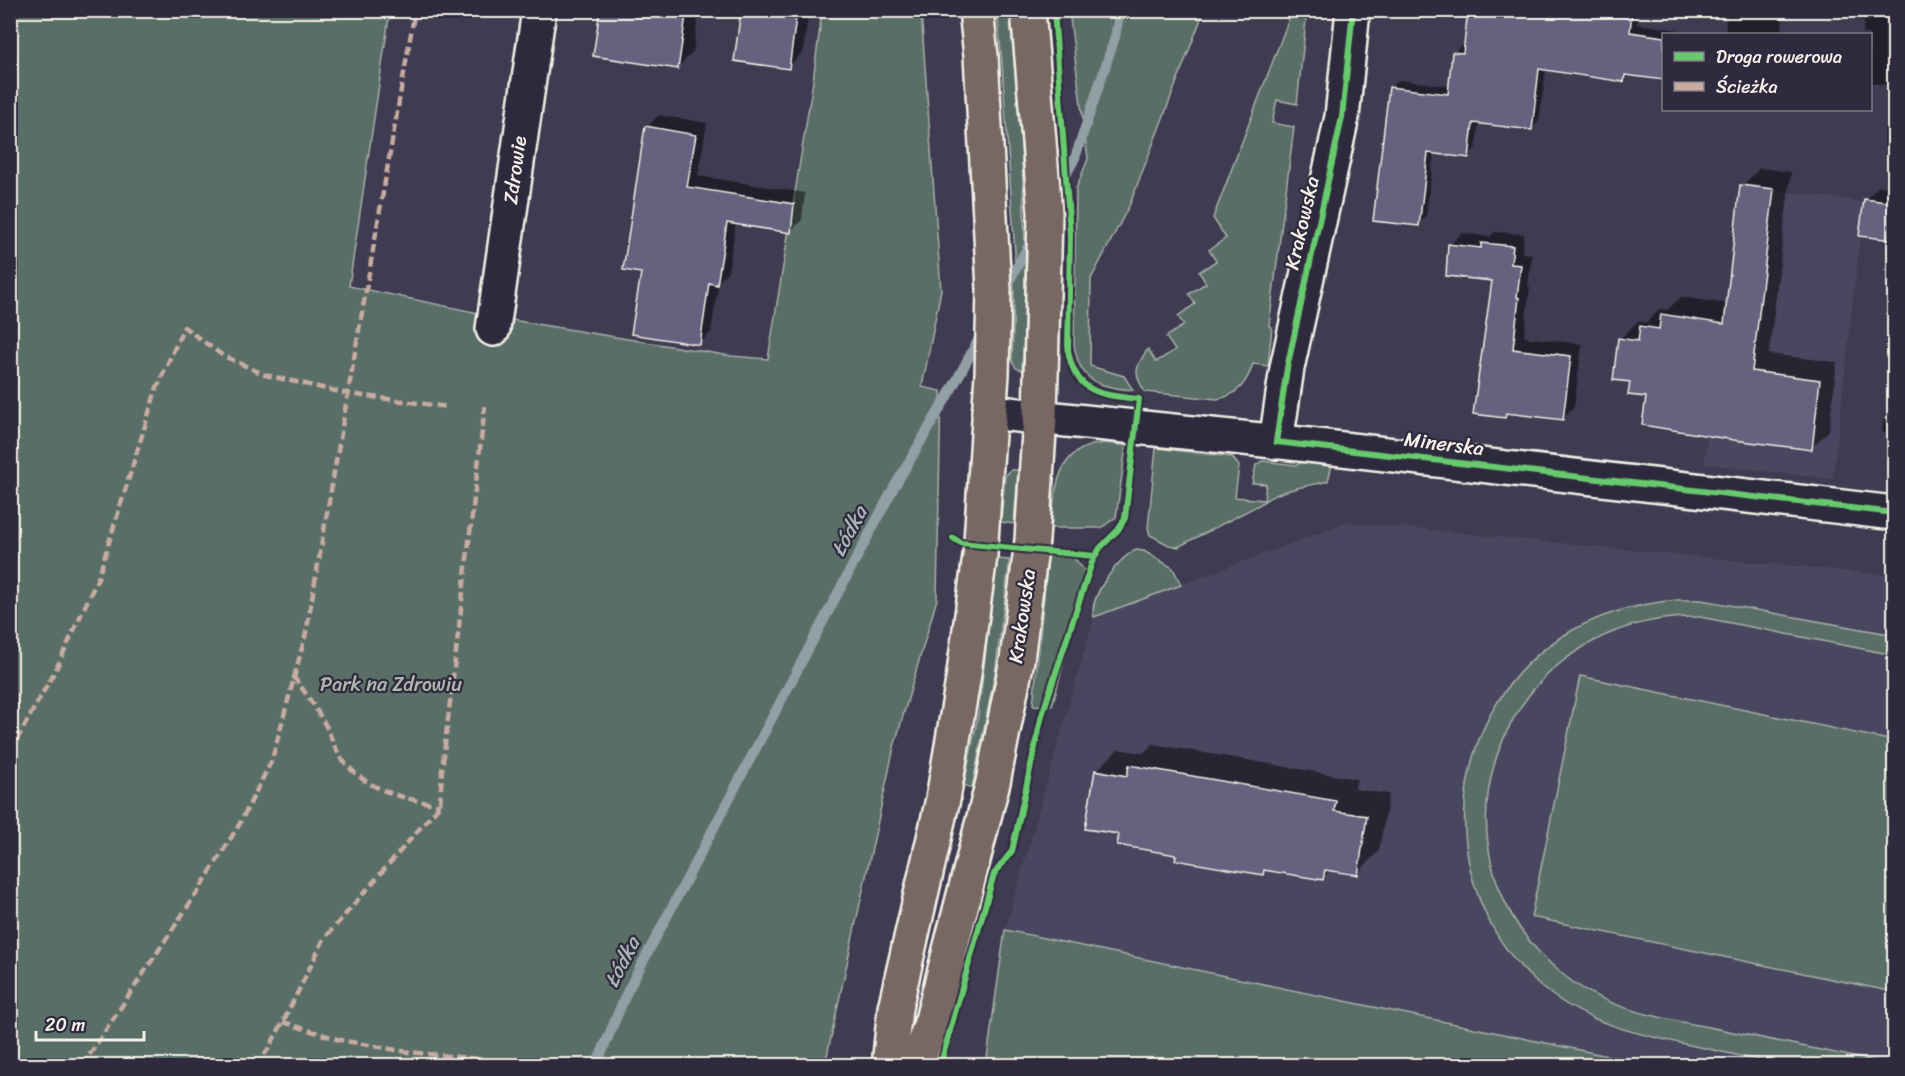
<svg xmlns="http://www.w3.org/2000/svg" width="1905" height="1076" font-family="Sriracha,sans-serif">
<rect width="100%" height="100%" fill="#3f3b51"/>
<filter id="ink" filterUnits="userSpaceOnUse"><feTurbulence type="fractalNoise" baseFrequency=".0167" numOctaves="2"/><feDisplacementMap in="SourceGraphic" scale="12" xChannelSelector="R" yChannelSelector="G"/><feConvolveMatrix kernelMatrix="1 2 1 2 8 2 1 2 1" color-interpolation-filters="sRGB"/></filter>
<g filter="url(#ink)">
<!-- built -->
<path fill="#4a475f" d="M 1740,185 L 1864,202 L 1833,479 L 1704,464 Z
M 1348,522 L 1894,576 L 1894,1065 L 1642,1065 L 1005,930 L 1094,617 Z"/>
<!-- green -->
<path fill="#5a6e68" stroke="#a7b0a8" stroke-width="1.5" d="M 10,11 L 390,11 L 349,286 L 512,320 L 731,356 L 768,359 L 813,81 L 822,11 L 921,11 L 941,290 L 922,387 L 941,391 L 937,599 L 894,747 L 825,1065 L 11,1065 Z
M 997,11 L 1009,11 C 1022,130 1030,250 1022,370 L 1016,368 L 1012,361 L 1015,253 L 1002,64 Z
M 1069,11 L 1204,11 L 1130,204 L 1091,279 L 1090,366 L 1124,376 L 1133,390 C 1099,387 1079,382 1074,344 L 1076,189 L 1088,159 Z
M 1292,11 L 1307,11 L 1297,104 L 1277,100 L 1272,123 L 1294,127 L 1269,326 L 1272,327 L 1268,366 L 1253,364 C 1247,383 1237,396 1217,399 L 1145,392 C 1133,373 1135,367 1148,349 L 1156,362 L 1175,350 L 1166,337 L 1184,325 L 1178,316 L 1195,304 L 1189,294 L 1206,283 L 1199,272 L 1216,261 L 1209,250 L 1226,238 L 1213,218 Z
M 1108,443 L 1126,446 L 1116,517 L 1101,528 L 1051,528 C 1055,489 1056,444 1108,443 Z
M 1156,448 L 1232,457 L 1239,466 L 1235,497 L 1264,500 L 1266,484 L 1252,483 L 1256,465 L 1262,461 L 1296,465 L 1310,459 L 1333,461 L 1328,481 C 1305,487 1276,490 1259,505 L 1178,547 L 1169,545 L 1150,535 L 1148,528 Z
M 1011,470 L 1018,470 L 1014,524 L 1001,522 L 1005,476 Z
M 1136,550 L 1144,551 L 1173,568 L 1181,585 L 1094,617 C 1088,598 1118,557 1136,550 Z
M 1048,556 L 1074,558 L 1085,571 L 1086,580 L 1052,706 L 1033,705 Z
M 997,559 L 1009,560 L 1009,566 L 995,673 L 972,788 L 964,785 L 978,716 Z
M 1677,600 L 1701,600 L 1894,635 L 1894,655 L 1700,617 C 1501,612 1409,853 1566,977 C 1613,1014 1676,1020 1733,1032 C 1786,1043 1839,1054 1893,1065 C 1870,1066 1847,1066 1825,1066 C 1813,1066 1800,1067 1788,1065 C 1763,1062 1738,1055 1713,1050 C 1658,1038 1602,1030 1555,997 C 1432,909 1435,720 1561,637 C 1597,614 1635,604 1677,600 Z
M 1580,676 L 1894,741 L 1894,992 L 1531,917 Z
M 1005,930 L 1651,1065 L 986,1065 Z"/>
<!-- shadow -->
<path fill="#0007" d="M 601,10 L 699,10 L 693,52 L 678,67 Z
M 743,10 L 809,10 L 803,52 L 788,67 Z
M 1560,10 L 1638,10 L 1637,24 L 1679,30 L 1678,34 L 1664,34 L 1664,79 L 1630,74 L 1624,81 L 1546,69 L 1539,121 L 1531,129 L 1479,122 L 1476,148 L 1468,156 L 1434,152 L 1426,216 L 1419,224 L 1391,87 L 1399,80 L 1450,86 L 1454,52 L 1462,45 L 1466,45 Z
M 1727,10 L 1784,10 L 1781,34 L 1725,34 Z
M 1788,10 L 1894,10 L 1894,86 L 1870,83 L 1870,34 L 1863,34 L 1864,21 Z
M 659,115 L 707,123 L 698,176 L 805,193 L 802,220 L 790,232 L 736,223 L 728,271 L 719,281 L 711,332 L 699,344 L 643,272 L 647,127 Z
M 1760,168 L 1791,172 L 1769,354 L 1837,362 L 1829,431 L 1811,448 L 1648,396 L 1631,381 L 1620,339 L 1638,321 L 1646,323 L 1660,309 L 1667,310 L 1681,297 L 1728,304 L 1742,186 Z
M 1879,186 L 1894,188 L 1894,239 L 1860,234 L 1865,200 Z
M 1494,232 L 1524,234 L 1522,253 L 1532,254 L 1528,286 L 1530,286 L 1524,337 L 1582,344 L 1574,407 L 1562,418 L 1509,412 L 1504,416 L 1493,279 L 1450,245 L 1462,233 L 1490,237 Z
M 1894,383 L 1894,434 L 1882,432 L 1890,388 Z
M 1153,744 L 1357,779 L 1355,789 L 1389,794 L 1379,851 L 1357,874 L 1331,869 L 1323,878 L 1267,869 L 1263,873 L 1178,854 L 1121,833 L 1096,771 L 1118,749 L 1143,753 Z"/>
<g fill="none" stroke-linecap="round" stroke-linejoin="round">
<!-- stream -->
<path stroke="#929fa5" stroke-width="10" d="M 1054,198 L 1075,158 L 1115,37 L 1120,10
M 1004,291 L 1034,235
M 596,1066 L 627,992 L 893,489 L 954,385 L 983,331"/>
</g>
<!-- building -->
<path fill="#656280" stroke="#f4f1e8" stroke-width="1.5" d="M 600,10 L 655,10 L 686,15 L 678,69 L 593,56 Z
M 741,10 L 797,10 L 789,69 L 734,61 Z
M 1468,10 L 1632,10 L 1630,32 L 1664,37 L 1664,80 L 1625,75 L 1624,82 L 1539,69 L 1532,130 L 1473,123 L 1469,158 L 1428,153 L 1419,226 L 1373,221 L 1389,87 L 1448,94 L 1452,52 L 1463,53 Z
M 645,126 L 696,135 L 687,187 L 794,204 L 791,233 L 727,223 L 717,285 L 709,283 L 700,345 L 631,334 L 641,273 L 623,270 Z
M 1740,185 L 1774,189 L 1752,371 L 1820,380 L 1812,450 L 1734,440 L 1642,425 L 1646,397 L 1628,395 L 1630,382 L 1613,380 L 1618,338 L 1638,341 L 1640,326 L 1659,329 L 1661,314 L 1724,324 Z
M 1864,199 L 1894,203 L 1894,240 L 1859,236 Z
M 1481,243 L 1513,246 L 1511,264 L 1521,265 L 1517,297 L 1519,298 L 1513,349 L 1571,356 L 1563,420 L 1506,413 L 1505,418 L 1473,414 L 1492,281 L 1446,276 L 1448,244 L 1481,248 Z
M 1129,765 L 1336,801 L 1334,811 L 1367,816 L 1358,875 L 1325,870 L 1323,880 L 1264,870 L 1263,875 L 1175,860 L 1176,855 L 1117,845 L 1119,834 L 1085,829 L 1095,770 L 1127,776 Z"/>
<g fill="none" stroke-linecap="round" stroke-linejoin="round">
<defs>
<path id="minor" d="M 493,329 L 539,10
M 989,412 L 1291,443 L 1894,513
M 1276,442 L 1287,368 L 1342,117 L 1353,10"/>
<path id="major" d="M 889,1066 L 895,1008 L 943,799 L 963,680 L 980,556 L 992,374 L 994,289 L 981,56 L 976,10
M 916,1066 L 932,1020 L 993,782 L 1017,660 L 1032,540 L 1040,417 L 1045,213 L 1028,10"/>
</defs>
<!-- minor casing -->
<use href="#minor" stroke="#f4f1e8" stroke-width="38"/>
<!-- major casing -->
<use href="#major" stroke="#f4f1e8" stroke-width="38"/>
<!-- minor -->
<use href="#minor" stroke="#2f2a3d" stroke-width="33"/>
<!-- major -->
<use href="#major" stroke="#776864" stroke-width="33"/>
<!-- quiet -->
<path stroke="#c7aca2" stroke-width="4.5" stroke-dasharray="9 4.5" stroke-linecap="butt" d="M 293,676 C 305,692 316,708 326,726 C 331,737 335,749 342,759 C 365,790 404,799 440,805
M 10,752 L 56,669 L 98,578 L 156,390 L 184,327 L 222,355 L 265,375 L 349,394 L 448,407
M 283,1022 L 340,1040 L 408,1052 L 479,1059
M 82,1066 L 202,885 L 239,825 L 272,760 L 306,633 L 415,10
M 256,1066 L 269,1048 L 283,1022 L 324,939 L 440,805 L 442,770 L 485,406"/>
<defs>
<path id="cycleway" d="M 1353,10 L 1342,117 L 1287,368 L 1276,442 L 1894,513
M 953,538 L 961,543 L 1095,556
M 940,1066 L 994,874 L 1012,851 L 1042,715 L 1092,562 L 1100,548 L 1118,530 L 1125,518 L 1139,399 C 1100,395 1075,393 1068,350 L 1070,234 L 1054,10"/>
</defs>
<!-- cycleway casing -->
<use href="#cycleway" stroke="#2f2a3d" stroke-width="10"/>
<!-- cycleway -->
<use href="#cycleway" stroke="#67ca6e" stroke-width="6"/>
</g>
</g>
<g text-anchor="middle" dominant-baseline="central" stroke-width="4.5" stroke-linejoin="round" paint-order="stroke">
<!-- street labels -->
<g font-size="20" fill="#f4f1e8" stroke="#2f2a3d">
<text transform="translate(515 170) rotate(-82)">Zdrowie</text>
<text transform="translate(1302 223) rotate(-77)">Krakowska</text>
<text transform="translate(1444 444) rotate(7)">Minerska</text>
<text transform="translate(1022 616) rotate(-82)">Krakowska</text>
</g>
<!-- park labels -->
<g font-size="20" fill="#afb6ae" stroke="#2f2a3d">
<text x="391" y="684">Park na Zdrowiu</text>
</g>
<!-- water labels -->
<g font-size="21" font-style="italic" fill="#aab4b6" stroke="#2f2a3d">
<text transform="translate(849 531) rotate(-62)">Łódka</text>
<text transform="translate(622 962) rotate(-63)">Łódka</text>
</g>
</g>
<!-- margin -->
<rect width="1905" height="1076" fill="none" stroke="#2f2a3d" stroke-width="36"/>
<rect x="18" y="18" width="1869" height="1040" fill="none" stroke="#f4f1e8" stroke-width="2" filter="url(#ink)"/>
<!-- legend -->
<rect x="1662" y="33" width="210" height="78" fill="#2f2a3d" stroke="#7e7a81" stroke-width="1.5"/>
<rect x="1674" y="52" width="30" height="9" fill="#67ca6e" stroke="#7e7a81" stroke-width="1.5"/>
<text x="1716" y="63" font-size="18" fill="#f4f1e8">Droga rowerowa</text>
<rect x="1674" y="82" width="30" height="9" fill="#c7aca2" stroke="#7e7a81" stroke-width="1.5"/>
<text x="1716" y="93" font-size="18" fill="#f4f1e8">Ścieżka</text>
<!-- scale -->
<path d="M36 1031v9h108v-9" fill="none" stroke="#f4f1e8" stroke-width="3"/>
<text x="45" y="1031" font-size="18" fill="#f4f1e8" stroke="#2f2a3d" stroke-width="4.5" paint-order="stroke">20 m</text>
</svg>
